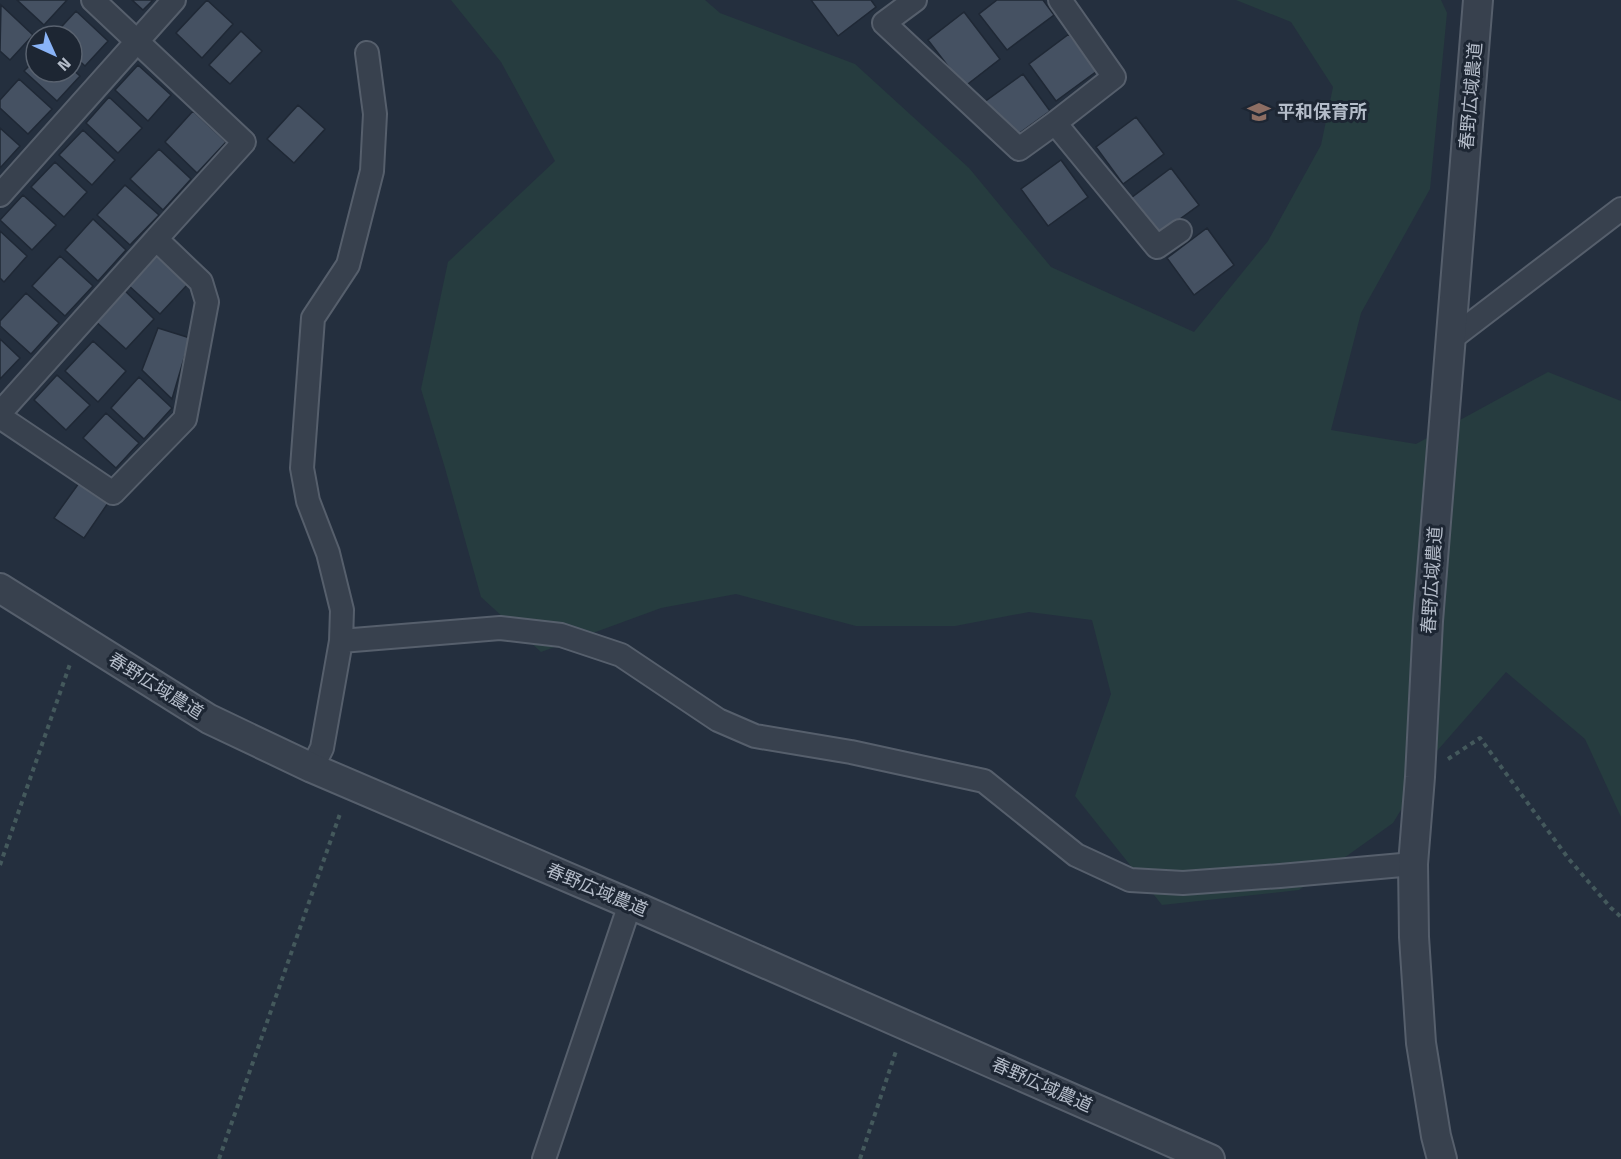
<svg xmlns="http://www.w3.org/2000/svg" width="1621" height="1159" font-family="'Titillium Web','Noto Sans JP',sans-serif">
<rect width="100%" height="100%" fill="#242f3e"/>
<path fill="#263c3f" d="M451,0H705L720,13L855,64L969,168L1051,267L1194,332L1268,241L1321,145L1333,87L1291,22L1236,0H1441L1447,13L1430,189L1361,313L1331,430L1416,444L1548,372L1621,401V817L1585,739L1506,672L1437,751L1393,823L1299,890L1162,905L1075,796L1111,694L1092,620L1029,612L955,626H856L736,594L661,608L541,652L481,597L445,468L421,389L448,262L555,161L501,62Z"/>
<path fill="#455162" stroke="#1f2835" stroke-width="1.5" d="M17,0H67L44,25Z
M132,0H153L143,10Z
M207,0L233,24L202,58L176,33Z
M811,0H871L876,7L838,36Z
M997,0H1043L1054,15L1007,50L979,14Z
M1,5L33,35L10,60L0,51Z
M76,11L108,41L85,66L72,54V36H53Z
M964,12L1000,59L964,87L928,40Z
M241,31L262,51L230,84L209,65Z
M1069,34L1097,71L1056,101L1029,64Z
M36,59V72H72V69L80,76L57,101L24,71Z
M138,65L171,95L148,121L115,90Z
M1023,74L1050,111L1010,140L983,103Z
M19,79L52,109L28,134L0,108V100Z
M109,97L142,128L118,153L86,123Z
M298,105L325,129L294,163L267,139Z
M193,111L226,142L197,173L165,142Z
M1136,117L1164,154L1123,184L1096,147Z
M0,128L20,146L0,168Z
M83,130L115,160L92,185L59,155Z
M159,149L191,179L163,210L130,179Z
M1061,160L1088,197L1048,226L1021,189Z
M55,162L87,192L64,217L31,187Z
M1171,168L1199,205L1158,235L1131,198Z
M125,185L159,215L130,245L97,215Z
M23,195L56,225L32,250L0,220Z
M93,219L126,250L98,281L65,250Z
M1207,228L1234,265L1194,295L1167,258Z
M0,231L27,256L4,282L0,278Z
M155,253L188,284L160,314L127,284Z
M60,256L93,286L65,316L32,286Z
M122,288L154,319L126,349L93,319Z
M26,293L59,323L31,354L0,326V321Z
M158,328L190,338L172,399L142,370Z
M0,339L20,358L0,379Z
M93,341L126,371L98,402L65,371Z
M57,375L90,405L66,430L34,400Z
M139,377L172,408L144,439L111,408Z
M106,413L139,443L116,468L83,438Z
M79,483L108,503L84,538L54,518Z"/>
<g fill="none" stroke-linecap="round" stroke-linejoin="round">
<g stroke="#565f6c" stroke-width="26">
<path id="minor" d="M915,0L884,23L1019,149L1055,123L1157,247L1180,231
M1055,123L1114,77L1060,0
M0,195L174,0
M1451,339L1621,209
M0,413L156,239
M0,417L113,493L185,419L207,302L201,282L156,239L244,142L93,0
M341,641L500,628L561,635L621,655L718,720L755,736L851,752L984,781L1076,855L1130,880L1183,883L1280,876L1413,864
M312,768L322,748L341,641L342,610L328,553L308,501L302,468L313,318L348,265L372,171L375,114L367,53
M544,1159L630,904"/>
</g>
<g stroke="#565f6c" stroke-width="32">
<path id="tertiary" d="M0,588L209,719L312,768L630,904L1210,1159
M1442,1159L1436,1136L1421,1043L1414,937L1413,864L1420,777L1428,621L1478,0"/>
</g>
<path stroke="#44595c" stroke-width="4" stroke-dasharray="4.5 4.5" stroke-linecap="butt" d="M1448,759L1480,738L1568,858L1611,908L1621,917
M0,865L70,664
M219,1159L341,811
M860,1159L896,1051"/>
<use href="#minor" stroke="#38414e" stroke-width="22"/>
<use href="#tertiary" stroke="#38414e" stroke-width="28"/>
</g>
<defs>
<g id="school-bare" transform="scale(1.8)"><path d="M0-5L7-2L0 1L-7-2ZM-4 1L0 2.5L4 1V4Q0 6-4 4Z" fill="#8d6e63" stroke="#1d2633" stroke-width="2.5" paint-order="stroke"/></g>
</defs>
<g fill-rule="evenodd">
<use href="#school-bare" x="1259" y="112"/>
</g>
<g text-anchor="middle" stroke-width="6" stroke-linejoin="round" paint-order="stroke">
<g font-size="18" fill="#b4bcc9" stroke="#1d2633">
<text transform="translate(1471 96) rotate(-85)" y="6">春野広域農道</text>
<text transform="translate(1432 580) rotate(-86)" y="6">春野広域農道</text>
<text transform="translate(156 686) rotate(32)" y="6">春野広域農道</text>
<text transform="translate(597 890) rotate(23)" y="6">春野広域農道</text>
<text transform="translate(1042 1085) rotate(24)" y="6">春野広域農道</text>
</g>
<g font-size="18" font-weight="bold" fill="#b4bcc9" stroke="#1d2633" text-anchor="start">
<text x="1277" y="118">平和保育所</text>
</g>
</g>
<g transform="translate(54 54) rotate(135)"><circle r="28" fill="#1d2633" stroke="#59626f" stroke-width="1.5"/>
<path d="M0-4.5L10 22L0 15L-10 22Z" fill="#8ab4f8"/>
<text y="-9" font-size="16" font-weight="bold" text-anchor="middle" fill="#b4bcc9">N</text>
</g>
</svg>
